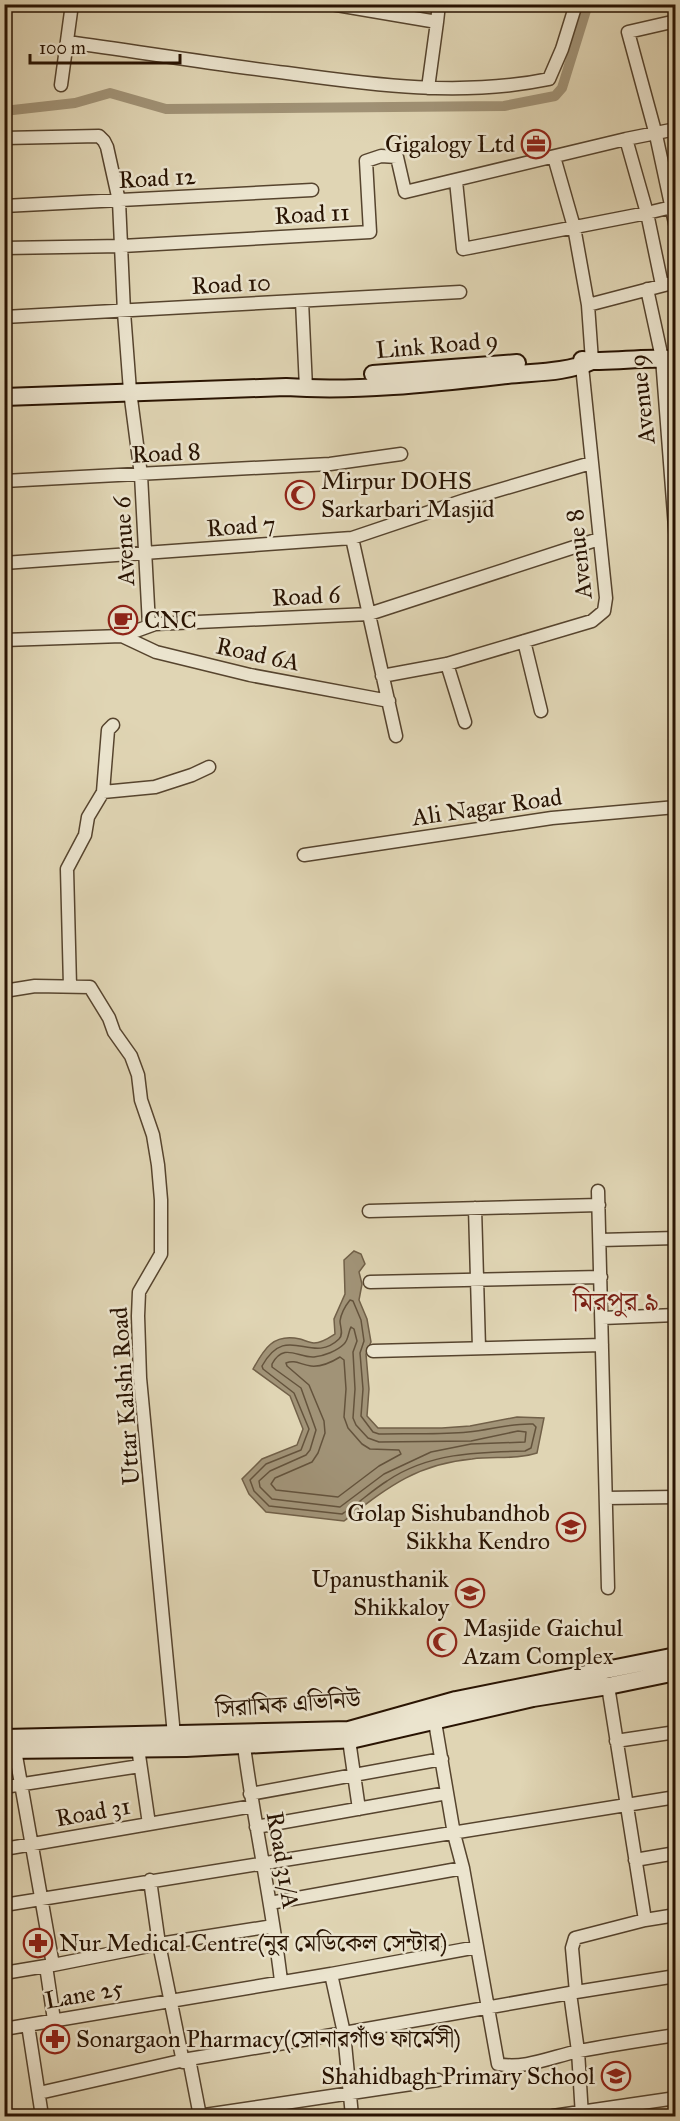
<svg xmlns="http://www.w3.org/2000/svg" width="680" height="2121" font-family="'IM FELL Great Primer','Noto Serif Bengali',serif">
<rect width="100%" height="100%" fill="#e0d5b4"/>
<filter id="stains"><feTurbulence type="fractalNoise" baseFrequency=".00333" numOctaves="4"/><feColorMatrix values="0 0 0 0 .2 0 0 0 0 .09 0 0 0 0 .02 0 0 0 .5 -.17"/></filter>
<radialGradient id="worn" r=".72"><stop offset=".6" stop-color="#630" stop-opacity="0"/><stop offset="1" stop-color="#630" stop-opacity=".3"/></radialGradient>
<path fill="#a19377" stroke="#716048" stroke-width="1.5" d="M354,1251L361,1254L365,1264L359,1272L362,1284L359,1300L367,1319L371,1342L366,1354L369,1389L367,1416L378,1428H442L470,1426L517,1417L544,1418L537,1453C516,1460 494,1456 472,1459C416,1464 387,1488 344,1521L266,1512L249,1494L242,1479L262,1459L297,1445L303,1429L290,1396L253,1369C264,1349 273,1333 300,1339C304,1340 309,1343 314,1343C322,1343 329,1338 335,1334L334,1319L345,1294L344,1260Z"/>
<g fill="none" stroke-linecap="round" stroke-linejoin="round">
<path stroke="#64533c" stroke-width="1.5" d="M350,1300L353,1301L361,1320L364,1341L360,1353L363,1389L361,1416L373,1432L379,1434C409,1433 438,1435 468,1432C490,1430 510,1423 533,1424L536,1427L531,1448L525,1451C477,1452 428,1453 387,1481C371,1491 358,1504 342,1514L269,1506L254,1491L250,1480L266,1464L301,1450L309,1429L294,1393L263,1369L262,1366C287,1321 311,1366 339,1339C344,1334 340,1327 340,1321C341,1314 346,1305 350,1300Z
M351,1327L354,1329L357,1341L353,1352L355,1389L353,1418L356,1425L368,1438L379,1442L471,1441L518,1431L526,1432L525,1442L471,1444L431,1452L384,1474L340,1507L272,1499L260,1487L259,1481L270,1471L306,1455L310,1450L316,1430L301,1388L272,1367V1364C284,1342 298,1358 314,1357C324,1356 337,1351 344,1344C349,1339 348,1332 351,1327Z
M340,1357L344,1360L346,1389L344,1417L348,1428L362,1444L370,1449L399,1450L401,1454L379,1466L338,1497L276,1490L271,1484L275,1478L312,1462L318,1453L325,1433L324,1421L309,1385L287,1366L286,1363C295,1359 301,1365 311,1366C321,1367 332,1362 340,1357Z"/>
<path stroke="#a19377" stroke-width="10" d="M4,111L75,103L110,93L166,109L504,106L555,96L562,88L588,4"/>
<g stroke="#56442e" stroke-width="15">
<path id="minor" d="M331,4L437,22L439,4
M676,21L628,32L656,135L676,228
M67,42C140,52 213,64 287,73C373,85 463,97 549,79L562,49L576,4
M61,85L72,4
M428,88L437,22
M4,138L99,136L104,141L107,147L119,201L124,312L130,391L141,475L149,625
M626,139L647,213L662,285
M554,157L574,227L588,305
M456,181L463,249L647,213L676,206
M4,206L312,190
M4,248L122,246L370,232L366,161L381,156L397,157L405,192L626,139L676,129
M647,289L662,358L676,541
M302,301L306,388
M4,317L460,292
M592,361L588,305L676,282
M4,481L330,464L401,454
M352,538L396,736
M4,563L352,538L465,500L591,463
M122,636L156,652L250,675L389,701
M4,640L122,636L155,624L369,614L599,539
M524,641L541,711
M447,664L465,722
M382,676L447,664L592,621L604,611L606,598L582,366
M103,792L108,730L113,725
M304,855L552,818L676,807
M70,986L67,869L85,835L88,817L103,792L155,787L192,775L209,767
M4,991L35,986L90,987L109,1018L114,1032L131,1056L138,1075L141,1100L153,1135L158,1165L161,1200V1254L139,1292L138,1316L140,1378L174,1735
M598,1191L608,1588
M475,1208L479,1348
M369,1211L599,1205
M600,1240L676,1238
M370,1282L601,1277
M602,1318L676,1315
M373,1351L602,1345
M606,1498L676,1497
M608,1686L645,1920
M349,1740L359,1809
M616,1741L676,1732
M244,1746C254,1824 272,1902 281,1981
M15,1750L53,1965L46,1966L54,2020
M4,1787L140,1766
M250,1794L442,1759
M149,1824L253,1806
M256,1827L447,1793
M4,1849L149,1824L138,1748
M635,1860L676,1853
M463,1868L498,2064C524,2070 554,2056 579,2051C611,2045 643,2040 676,2035
M150,1880L159,1944L183,2062
M270,1903L463,1868L454,1834L435,1722
M4,1905L676,1797
M53,1965L159,1944L273,1926
M4,1973L46,1966
M331,1974L477,1947
M576,1992L676,1976
M28,2025L42,2116
M4,2029L331,1974L344,2033L570,1993
M189,2059L200,2116
M39,2093L189,2059L344,2033L352,2116
M198,2116L438,2080
M553,2116L676,2098
M582,2116L578,2051L570,1993L576,1992L572,1948L575,1938L645,1920L676,1915"/>
</g>
<g stroke="#281302" stroke-width="20">
<path id="secondary" d="M582,360C613,364 644,355 676,360
M373,374L517,363
M4,397L286,387C358,392 435,383 507,375C535,372 566,373 592,361
M4,1738L349,1730L456,1700L676,1656
M4,1750L186,1748L355,1739L533,1698L608,1686L676,1672"/>
</g>
<use href="#minor" stroke="#ebe4ce" stroke-width="12"/>
<use href="#secondary" stroke="#ebe4ce" stroke-width="16"/>
</g>
<defs>
<g id="office-ring" transform="scale(1.5)"><circle r="9.5" fill="#ebe4ce" stroke="#8f2418" stroke-width="1.5"/><path d="M-6-3h4V-5.5h4V-3h4V5H-6ZM-1-4.5V-3h2v-1.5ZM-6 0V1H6V0Z" fill="#8f2418"/></g>
<g id="mosque-ring" transform="scale(1.5)"><circle r="9.5" fill="#ebe4ce" stroke="#8f2418" stroke-width="1.5"/><path d="M3.5-4.9A6 6 0 1 0 3.5 4.9A5 5 0 1 1 3.5-4.9Z" fill="#8f2418"/></g>
<g id="cafe-ring" transform="scale(1.5)"><circle r="9.5" fill="#ebe4ce" stroke="#8f2418" stroke-width="1.5"/><path d="M-5.5-4.5H6V0H3Q3 3.5 0 3.5H-2.5Q-5.5 3.5-5.5 0ZM3-3.2v2h1.7v-2ZM-6 4.5H4V6H-6Z" fill="#8f2418"/></g>
<g id="school-ring" transform="scale(1.5)"><circle r="9.5" fill="#ebe4ce" stroke="#8f2418" stroke-width="1.5"/><path d="M0-5L7-2L0 1L-7-2ZM-4 1L0 2.5L4 1V4Q0 6-4 4Z" fill="#8f2418"/></g>
<g id="pharmacy-ring" transform="scale(1.5)"><circle r="9.5" fill="#ebe4ce" stroke="#8f2418" stroke-width="1.5"/><path d="M-2-6h4v4h4v4h-4v4h-4v-4h-4v-4h4Z" fill="#8f2418"/></g>
</defs>
<g fill-rule="evenodd">
<use href="#office-ring" x="536" y="144"/>
<use href="#mosque-ring" x="300" y="495"/>
<use href="#cafe-ring" x="123" y="620"/>
<use href="#school-ring" x="571" y="1527"/>
<use href="#school-ring" x="470" y="1593"/>
<use href="#mosque-ring" x="442" y="1642"/>
<use href="#pharmacy-ring" x="38" y="1943"/>
<use href="#pharmacy-ring" x="55" y="2039"/>
<use href="#school-ring" x="616" y="2076"/>
</g>
<g text-anchor="middle" stroke-width="5" stroke-linejoin="round" paint-order="stroke">
<g font-size="24" fill="#281302" stroke="#ebe4ce" text-anchor="start">
<text x="515" y="152" text-anchor="end">Gigalogy Ltd</text>
<text x="321" y="489">Mirpur DOHS<tspan x="321" dy="28">Sarkarbari Masjid</tspan></text>
<text x="144" y="628">CNC</text>
<text x="550" y="1521" text-anchor="end">Golap Sishubandhob<tspan x="550" dy="28">Sikkha Kendro</tspan></text>
<text x="449" y="1587" text-anchor="end">Upanusthanik<tspan x="449" dy="28">Shikkaloy</tspan></text>
<text x="463" y="1636">Masjide Gaichul<tspan x="463" dy="28">Azam Complex</tspan></text>
<text x="59" y="1951">Nur Medical Centre(নুর মেডিকেল সেন্টার)</text>
<text x="76" y="2047">Sonargaon Pharmacy(সোনারগাঁও ফার্মেসী)</text>
<text x="595" y="2084" text-anchor="end">Shahidbagh Primary School</text>
</g>
<g font-size="24" fill="#281302" stroke="#ebe4ce">
<text transform="translate(157 178) rotate(-3)" y="8">Road 12</text>
<text transform="translate(312 214) rotate(-3)" y="8">Road 11</text>
<text transform="translate(231 284) rotate(-3)" y="8">Road 10</text>
<text transform="translate(437 345) rotate(-5)" y="8">Link Road 9</text>
<text transform="translate(642 399) rotate(-96)" y="8">Avenue 9</text>
<text transform="translate(166 453) rotate(-3)" y="8">Road 8</text>
<text transform="translate(241 526) rotate(-4)" y="8">Road 7</text>
<text transform="translate(124 541) rotate(-93)" y="8">Avenue 6</text>
<text transform="translate(579 554) rotate(-96)" y="8">Avenue 8</text>
<text transform="translate(306 596) rotate(-3)" y="8">Road 6</text>
<text transform="translate(258 654) rotate(12)" y="8">Road 6A</text>
<text transform="translate(487 807) rotate(-8)" y="8">Ali Nagar Road</text>
<text transform="translate(125 1396) rotate(-94)" y="8">Uttar Kalshi Road</text>
<text transform="translate(288 1704) rotate(-4)" y="8">সিরামিক এভিনিউ</text>
<text transform="translate(93 1812) rotate(-10)" y="8">Road 31</text>
<text transform="translate(283 1860) rotate(80)" y="8">Road 31/A</text>
<text transform="translate(84 1994) rotate(-10)" y="8">Lane 25</text>
</g>
<g font-size="27" fill="#7a1f14" stroke="#ebe4ce">
<text x="616" y="1311">মিরপুর ৯</text>
</g>
</g>
<rect width="680" height="2121" fill="none" stroke="#e0d5b4" stroke-width="24"/>
<rect x="6" y="6" width="668" height="2109" fill="none" stroke="#281302" stroke-width="3"/>
<rect x="12" y="12" width="656" height="2097" fill="none" stroke="#281302" stroke-width="1.5"/>
<path d="M30 54v9h150v-9" fill="none" stroke="#281302" stroke-width="3"/>
<text x="39" y="54" font-size="18" fill="#281302" stroke="#ebe4ce" stroke-width="4.5" paint-order="stroke">100 m</text>
<rect width="100%" height="100%" filter="url(#stains)"/>
<rect width="100%" height="100%" fill="url(#worn)"/>
</svg>
